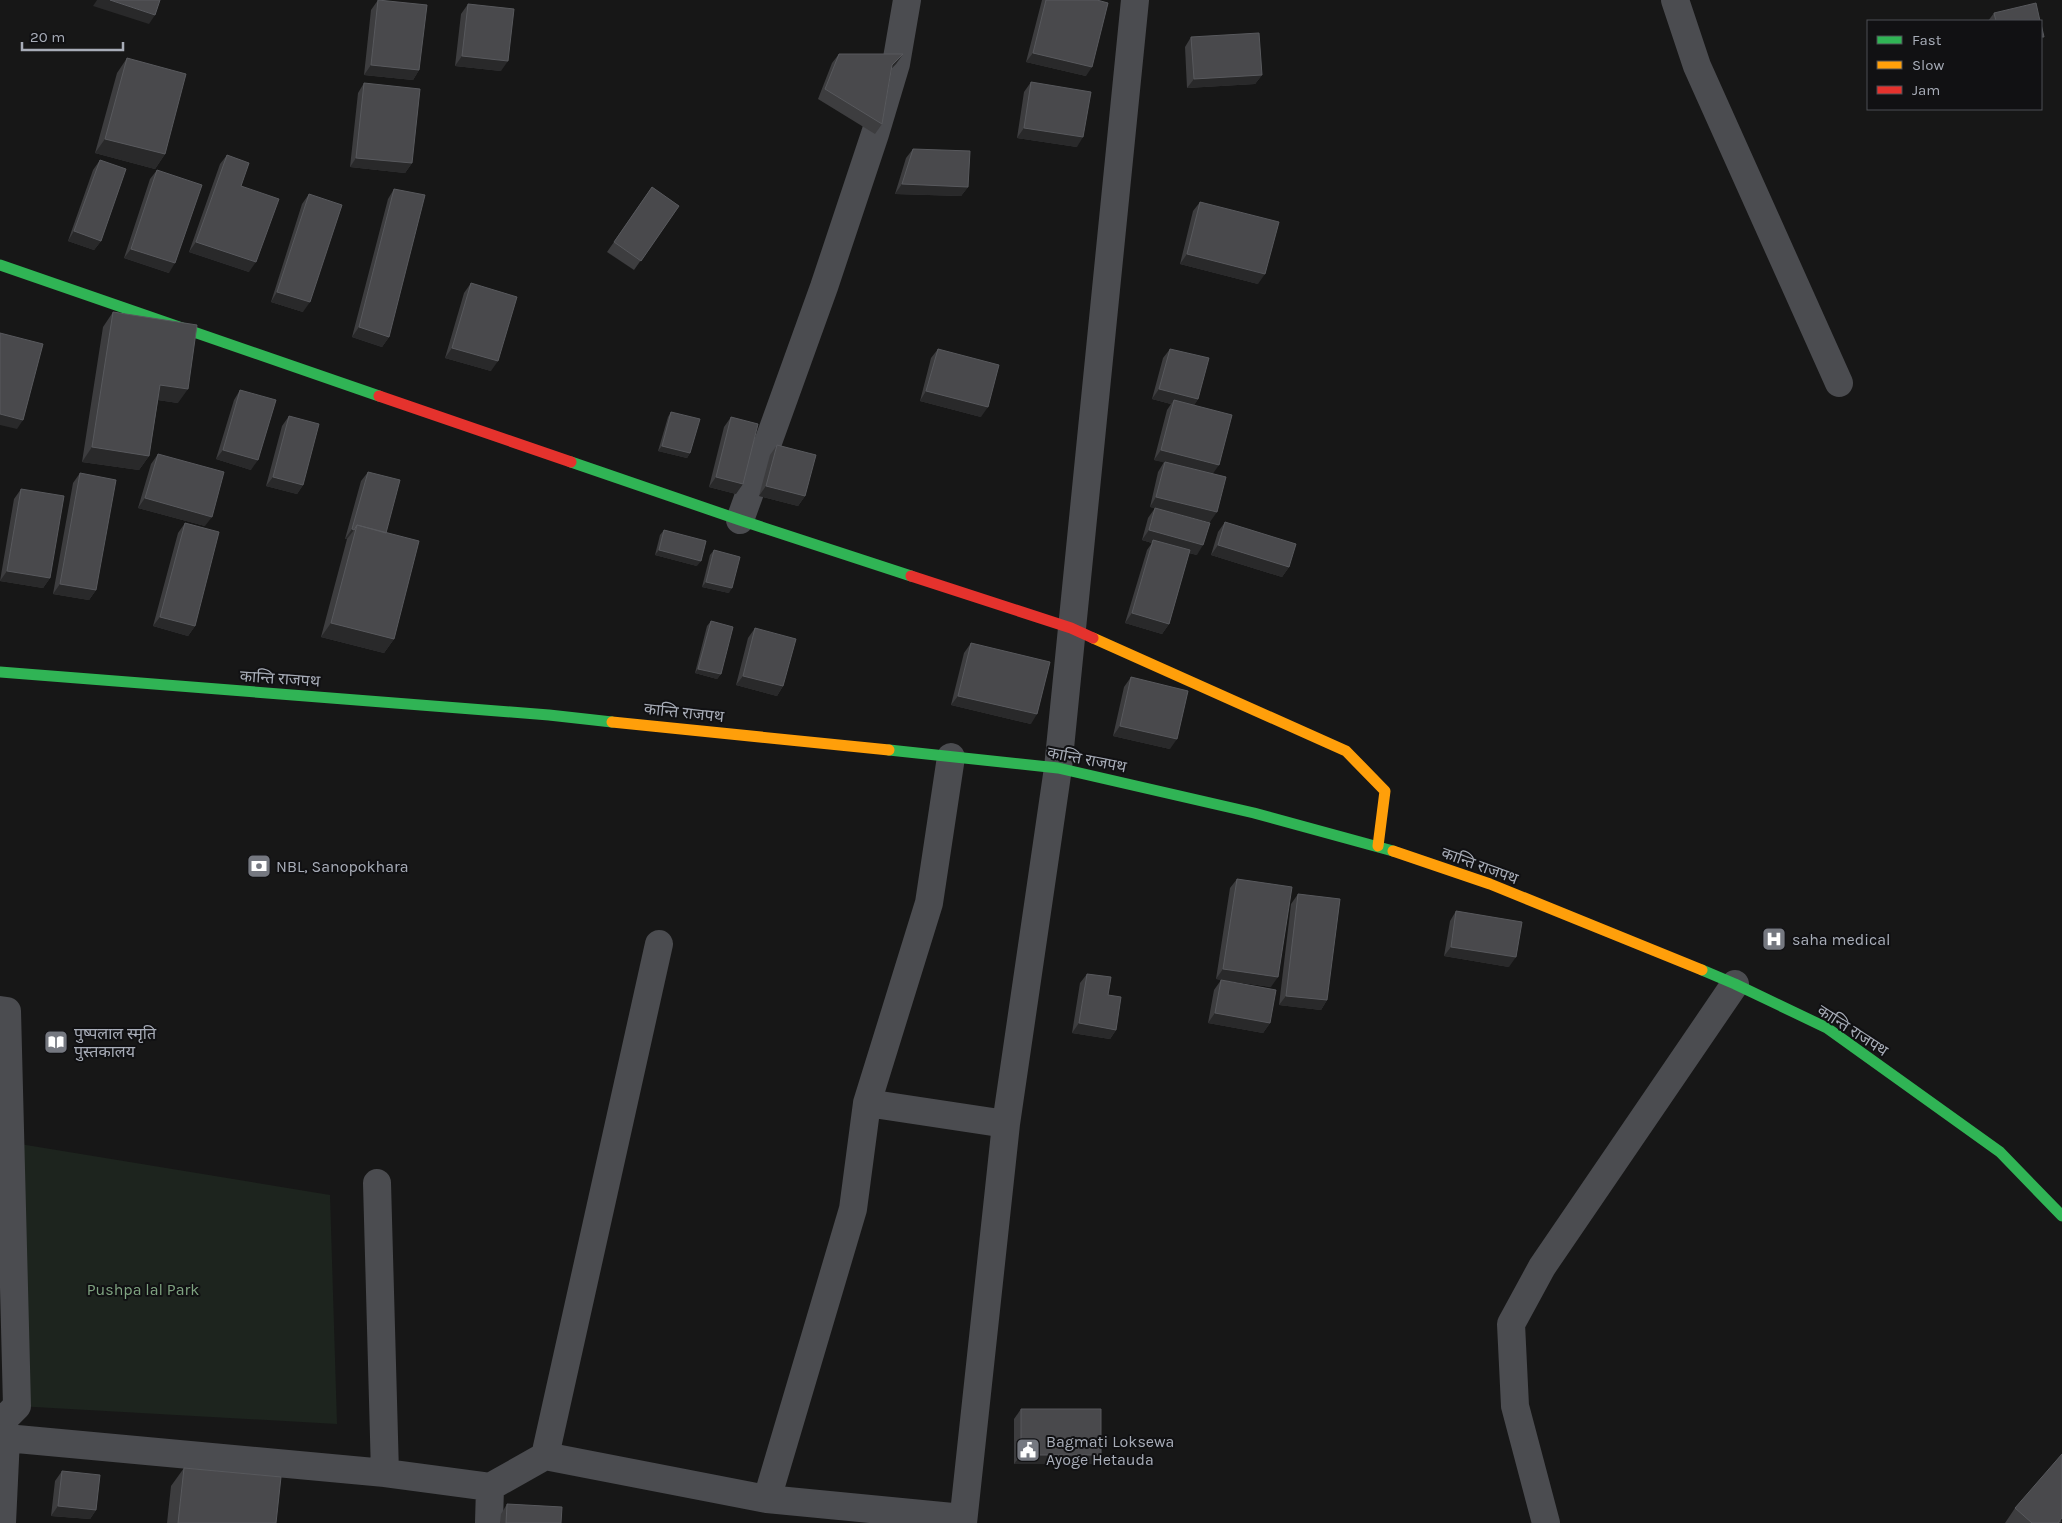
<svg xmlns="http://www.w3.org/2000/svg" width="2062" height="1523" font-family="Karla,'Noto Sans Devanagari',sans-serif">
<rect width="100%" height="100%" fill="#171717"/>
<path fill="#1d241e" d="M20,1144L330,1195L337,1424L17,1406Z"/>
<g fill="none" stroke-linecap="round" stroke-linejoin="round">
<path stroke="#4b4c50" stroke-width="28" d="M1675,0L1697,66L1839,383
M740,520L824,287L875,134L896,64L907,0
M0,1010L7,1011L17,1406L0,1423
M867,1103L1006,1124
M377,1183L385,1473
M0,1434L6,1438L385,1473L490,1487L545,1456L767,1499L963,1518
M545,1456L659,944
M767,1499L853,1209L867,1103L929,903L951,757
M2,1523L6,1438
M489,1523L490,1487
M963,1523L1006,1124L1058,768L1135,0
M1546,1523L1515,1406L1511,1324L1542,1267L1735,984"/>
<path stroke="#30b455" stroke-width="11" d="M0,265L379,396
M571,462L740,520L911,576
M0,672L549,715L612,722
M889,750L1058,768L1254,813L1393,851
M1702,970L1735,984L1827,1028L2000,1152L2062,1216"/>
<path stroke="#ff9f0a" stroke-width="11" d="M1093,638L1346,751L1385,791L1378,846
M612,722L889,750
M1393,851L1490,884L1702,970"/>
<path stroke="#e5322d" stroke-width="11" d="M379,396L571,462
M911,576L1071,628L1093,638"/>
</g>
<path fill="#3d3d3f" d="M378,0L419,70L413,80L364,75L371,10Z
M1042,0H1097L1086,76L1026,62Z
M468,4L501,71L455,66L461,14Z
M1994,13L2040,21H1988Z
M1191,37L1262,75L1255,84L1187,88L1185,47Z
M839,54H903L896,64L892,68L882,124L875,134L818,99L832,63Z
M127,58L165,154L155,169L95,153L117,73Z
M1031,82L1077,147L1017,138L1024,92Z
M364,83L412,163L405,173L350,167L358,93Z
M913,149L968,187L961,196L895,194L906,158Z
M227,155L241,186L249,272L189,252L220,164Z
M100,160L101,241L94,250L68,241L93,170Z
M157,170L169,273L124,258L150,179Z
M652,187L679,206L634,270L607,252Z
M394,189L389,337L382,347L352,337L388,199Z
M309,194L303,312L271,302L302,204Z
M1200,202L1258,284L1180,264L1193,211Z
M471,283L491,371L445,358L464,293Z
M113,312L178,403L158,400L149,456L139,470L82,462L103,327Z
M938,349L981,417L920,401L931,358Z
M1170,349L1198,399L1194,405L1213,474L1210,522L1164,510L1197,555L1189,553L1169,624L1162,634L1125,623L1147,550L1152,543L1142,540L1148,518L1155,508L1150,507L1158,472L1164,462L1154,460L1167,410L1171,404L1152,399L1163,358Z
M240,390L251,470L216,459L234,400Z
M671,412L690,453L687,458L658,451L668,417Z
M289,416L303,485L297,494L266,486L282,426Z
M731,417L736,494L709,487L724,427Z
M777,445L805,496L798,506L759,496L770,455Z
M158,454L205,526L138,508L151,464Z
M368,472L386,533L394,639L384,653L321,637L347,539H345L361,481Z
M80,473L96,590L89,600L53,594L73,483Z
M21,489L50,578L43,588L0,581L14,499Z
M1225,522L1289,567L1282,577L1211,555L1218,532Z
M185,523L195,626L188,636L153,626L178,533Z
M664,530L697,566L655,555L660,535Z
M714,550L729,593L702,587L710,555Z
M711,621L721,674L717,679L695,673L707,626Z
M755,628L783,686L777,696L736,685L748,638Z
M971,643L1031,724L951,705L964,653Z
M1131,677L1170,749L1113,736L1124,687Z
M1237,879L1271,987L1216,979L1230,888Z
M1298,894L1327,1000L1321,1010L1279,1005L1291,904Z
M1456,911L1509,967L1444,956L1450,921Z
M1087,974L1116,1030L1110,1039L1072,1033L1080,983Z
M1221,980L1270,1023L1263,1033L1208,1023L1214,990Z
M1021,1409L1094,1464H1014V1419Z
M184,1468L276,1523H167L171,1486Z
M62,1471L96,1510L90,1519L51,1516L55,1481Z
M507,1504L561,1523H500L501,1514Z
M2015,1508L2062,1521L2060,1523H2005Z"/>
<path fill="#29292a" d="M97,0H110L155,15L149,24L93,6Z
M1033,53L1092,67L1086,76L1026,62Z
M903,54L896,64L885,75L892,65Z
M462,56L508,61L501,71L455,66Z
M371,65L419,70L413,80L364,75Z
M1262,75L1255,84L1187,88L1194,79Z
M1024,128L1083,137L1077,147L1017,138Z
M105,139L165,154L155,169L95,153Z
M356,158L412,163L405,173L350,167Z
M902,184L968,187L961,196L895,194Z
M74,231L101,241L94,250L68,241Z
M196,242L256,262L249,272L189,252Z
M131,249L175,263L169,273L124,258Z
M1187,254L1265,274L1258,284L1180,264Z
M277,292L310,302L303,312L271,302Z
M359,327L389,337L382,347L352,337Z
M452,348L498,361L491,371L445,358Z
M160,385L188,389L178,403L150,399Z
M1159,389L1198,399L1192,409L1174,400L1171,404L1152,399Z
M926,391L988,407L981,417L920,401Z
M0,414L23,420L17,429L0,425Z
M662,446L690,453L687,458L658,451Z
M92,447L149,456L139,470L82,462Z
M223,450L258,460L251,470L216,459Z
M1161,450L1219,465L1212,475L1154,460Z
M273,477L303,485L297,494L266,486Z
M716,477L743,484L736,494L709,487Z
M766,486L805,496L798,506L759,496Z
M1156,497L1217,512L1210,522L1150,507Z
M145,498L212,517L205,526L138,508Z
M352,529L354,530L347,539H345Z
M1149,530L1203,545L1197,555L1152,543L1153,540L1152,543L1142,540Z
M1218,545L1289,567L1282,577L1211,555Z
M659,550L701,561L697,566L655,555Z
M7,571L50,578L43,588L0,581Z
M706,582L732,588L729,593L702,587Z
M60,584L96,590L89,600L53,594Z
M1132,613L1169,624L1162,634L1125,623Z
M160,617L195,626L188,636L153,626Z
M331,623L394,639L384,653L321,637Z
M698,669L721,674L717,679L695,673Z
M743,676L783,686L777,696L736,685Z
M958,696L1037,714L1031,724L951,705Z
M1120,726L1177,739L1170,749L1113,736Z
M1451,947L1516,957L1509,967L1444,956Z
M1223,969L1278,977L1271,987L1216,979Z
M1286,996L1327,1000L1321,1010L1279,1005Z
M1215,1013L1270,1023L1263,1033L1208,1023Z
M1079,1023L1116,1030L1110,1039L1072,1033Z
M1021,1455H1101L1094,1464H1014Z
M58,1506L96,1510L90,1519L51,1516Z"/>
<path fill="#49494c" stroke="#58595d" d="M110,0H160L155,15Z
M378,0L427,5L419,70L371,65Z
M1046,0H1097L1108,3L1092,67L1033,53Z
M2036,3L2040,21H1996L1994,13Z
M468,4L514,9L508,61L462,56Z
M2041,24L2044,37H2041Z
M1259,33L1262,75L1194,79L1191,37Z
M839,54H903L892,65L882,124L825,89Z
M127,58L186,74L165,154L105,139Z
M1031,82L1091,92L1083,137L1024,128Z
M364,83L420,89L412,163L356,158Z
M913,149L970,151L968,187L902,184Z
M227,155L249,163L241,186L279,199L256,262L196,242Z
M100,160L126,169L101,241L74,231Z
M157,170L202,185L175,263L131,249Z
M652,187L679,206L641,261L614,242Z
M394,189L425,195L389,337L359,327Z
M309,194L342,205L310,302L277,292Z
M1200,202L1279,222L1265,274L1187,254Z
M471,283L517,297L498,361L452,348Z
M113,312L197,325L188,389L160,385L149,456L92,447Z
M0,333L43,344L23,420L0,414Z
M938,349L999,365L988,407L926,391Z
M1170,349L1209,358L1198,399L1159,389Z
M240,390L276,400L258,460L223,450Z
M1174,400L1232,415L1219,465L1161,450Z
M671,412L700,419L690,453L662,446Z
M289,416L319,424L303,485L273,477Z
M731,417L758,424L743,484L716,477Z
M777,445L816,455L805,496L766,486Z
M158,454L224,472L212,517L145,498Z
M1165,462L1226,477L1217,512L1156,497Z
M368,472L400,480L386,533L357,525L354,530L352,529Z
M80,473L116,480L96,590L60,584Z
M21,489L64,496L50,578L7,571Z
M1155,508L1210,523L1203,545L1149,530Z
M1225,522L1296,544L1289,567L1218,545Z
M185,523L219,532L195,626L160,617Z
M357,525L419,541L394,639L331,623Z
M664,530L706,541L701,561L659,550Z
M1153,540L1190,550L1169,624L1132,613Z
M714,550L740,557L732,588L706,582Z
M711,621L733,627L721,674L698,669Z
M755,628L796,639L783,686L743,676Z
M971,643L1050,662L1037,714L958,696Z
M1131,677L1188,691L1177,739L1120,726Z
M1237,879L1292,887L1278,977L1223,969Z
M1298,894L1340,899L1327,1000L1286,996Z
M1456,911L1522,922L1516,957L1451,947Z
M1087,974L1111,977L1108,995L1121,997L1116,1030L1079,1023Z
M1221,980L1276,990L1270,1023L1215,1013Z
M1021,1409H1101V1455H1021Z
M2062,1454V1518L2058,1523H2032L2015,1508Z
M184,1468L281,1477L276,1523H178Z
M62,1471L100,1475L96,1510L58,1506Z
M507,1504L562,1507L561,1523H506Z"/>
<defs>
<g id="bank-square" transform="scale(1.25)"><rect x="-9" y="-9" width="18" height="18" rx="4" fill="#757880" stroke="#111113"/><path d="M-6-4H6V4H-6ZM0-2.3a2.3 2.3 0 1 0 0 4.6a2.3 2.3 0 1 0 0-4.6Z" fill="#fff"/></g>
<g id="hospital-square" transform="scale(1.25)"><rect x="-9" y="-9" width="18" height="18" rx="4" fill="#757880" stroke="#111113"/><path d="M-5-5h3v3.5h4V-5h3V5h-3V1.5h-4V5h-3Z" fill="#fff"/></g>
<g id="library-square" transform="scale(1.25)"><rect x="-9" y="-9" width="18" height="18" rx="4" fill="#757880" stroke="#111113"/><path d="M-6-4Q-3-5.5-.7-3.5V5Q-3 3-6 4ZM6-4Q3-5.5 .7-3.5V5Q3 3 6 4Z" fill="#fff"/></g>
<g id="civic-square" transform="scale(1.25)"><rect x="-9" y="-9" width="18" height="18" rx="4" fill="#757880" stroke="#111113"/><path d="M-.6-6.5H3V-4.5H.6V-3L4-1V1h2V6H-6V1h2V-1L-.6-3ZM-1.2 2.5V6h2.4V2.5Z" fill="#fff"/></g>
</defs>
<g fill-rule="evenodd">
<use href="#bank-square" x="259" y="866"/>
<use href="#hospital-square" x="1774" y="939"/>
<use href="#library-square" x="56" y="1042"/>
<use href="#civic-square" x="1028" y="1450"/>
</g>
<g text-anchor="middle" stroke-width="4" stroke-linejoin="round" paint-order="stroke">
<g font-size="16" fill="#a8adb8" stroke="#111113">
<text transform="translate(280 678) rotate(4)" y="6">कान्ति राजपथ</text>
<text transform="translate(684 712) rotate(6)" y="6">कान्ति राजपथ</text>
<text transform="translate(1087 759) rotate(11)" y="6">कान्ति राजपथ</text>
<text transform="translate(1480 865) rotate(20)" y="6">कान्ति राजपथ</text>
<text transform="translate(1853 1030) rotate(33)" y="6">कान्ति राजपथ</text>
</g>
<g font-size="16" fill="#a8adb8" stroke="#111113" text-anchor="start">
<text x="276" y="872">NBL, Sanopokhara</text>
<text x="1792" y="945">saha medical</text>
<text x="74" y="1039">पुष्पलाल स्मृति<tspan x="74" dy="18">पुस्तकालय</tspan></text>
<text x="1046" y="1447">Bagmati Loksewa<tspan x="1046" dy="18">Ayoge Hetauda</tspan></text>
</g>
<g font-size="16" fill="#7fa381" stroke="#111113">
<text x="143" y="1295">Pushpa lal Park</text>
</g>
</g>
<rect x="1867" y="20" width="175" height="90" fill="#111113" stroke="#4d4f55"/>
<rect x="1877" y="36" width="25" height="8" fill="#30b455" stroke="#4d4f55"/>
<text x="1912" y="45" font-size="15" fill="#a8adb8">Fast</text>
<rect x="1877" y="61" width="25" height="8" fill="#ff9f0a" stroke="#4d4f55"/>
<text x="1912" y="70" font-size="15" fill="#a8adb8">Slow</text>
<rect x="1877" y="86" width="25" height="8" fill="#e5322d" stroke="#4d4f55"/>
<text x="1912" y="95" font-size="15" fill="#a8adb8">Jam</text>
<path d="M22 42v8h101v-8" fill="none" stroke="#a8adb8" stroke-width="2.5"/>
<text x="30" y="42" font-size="15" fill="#a8adb8" stroke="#111113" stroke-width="4" paint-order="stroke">20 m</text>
</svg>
